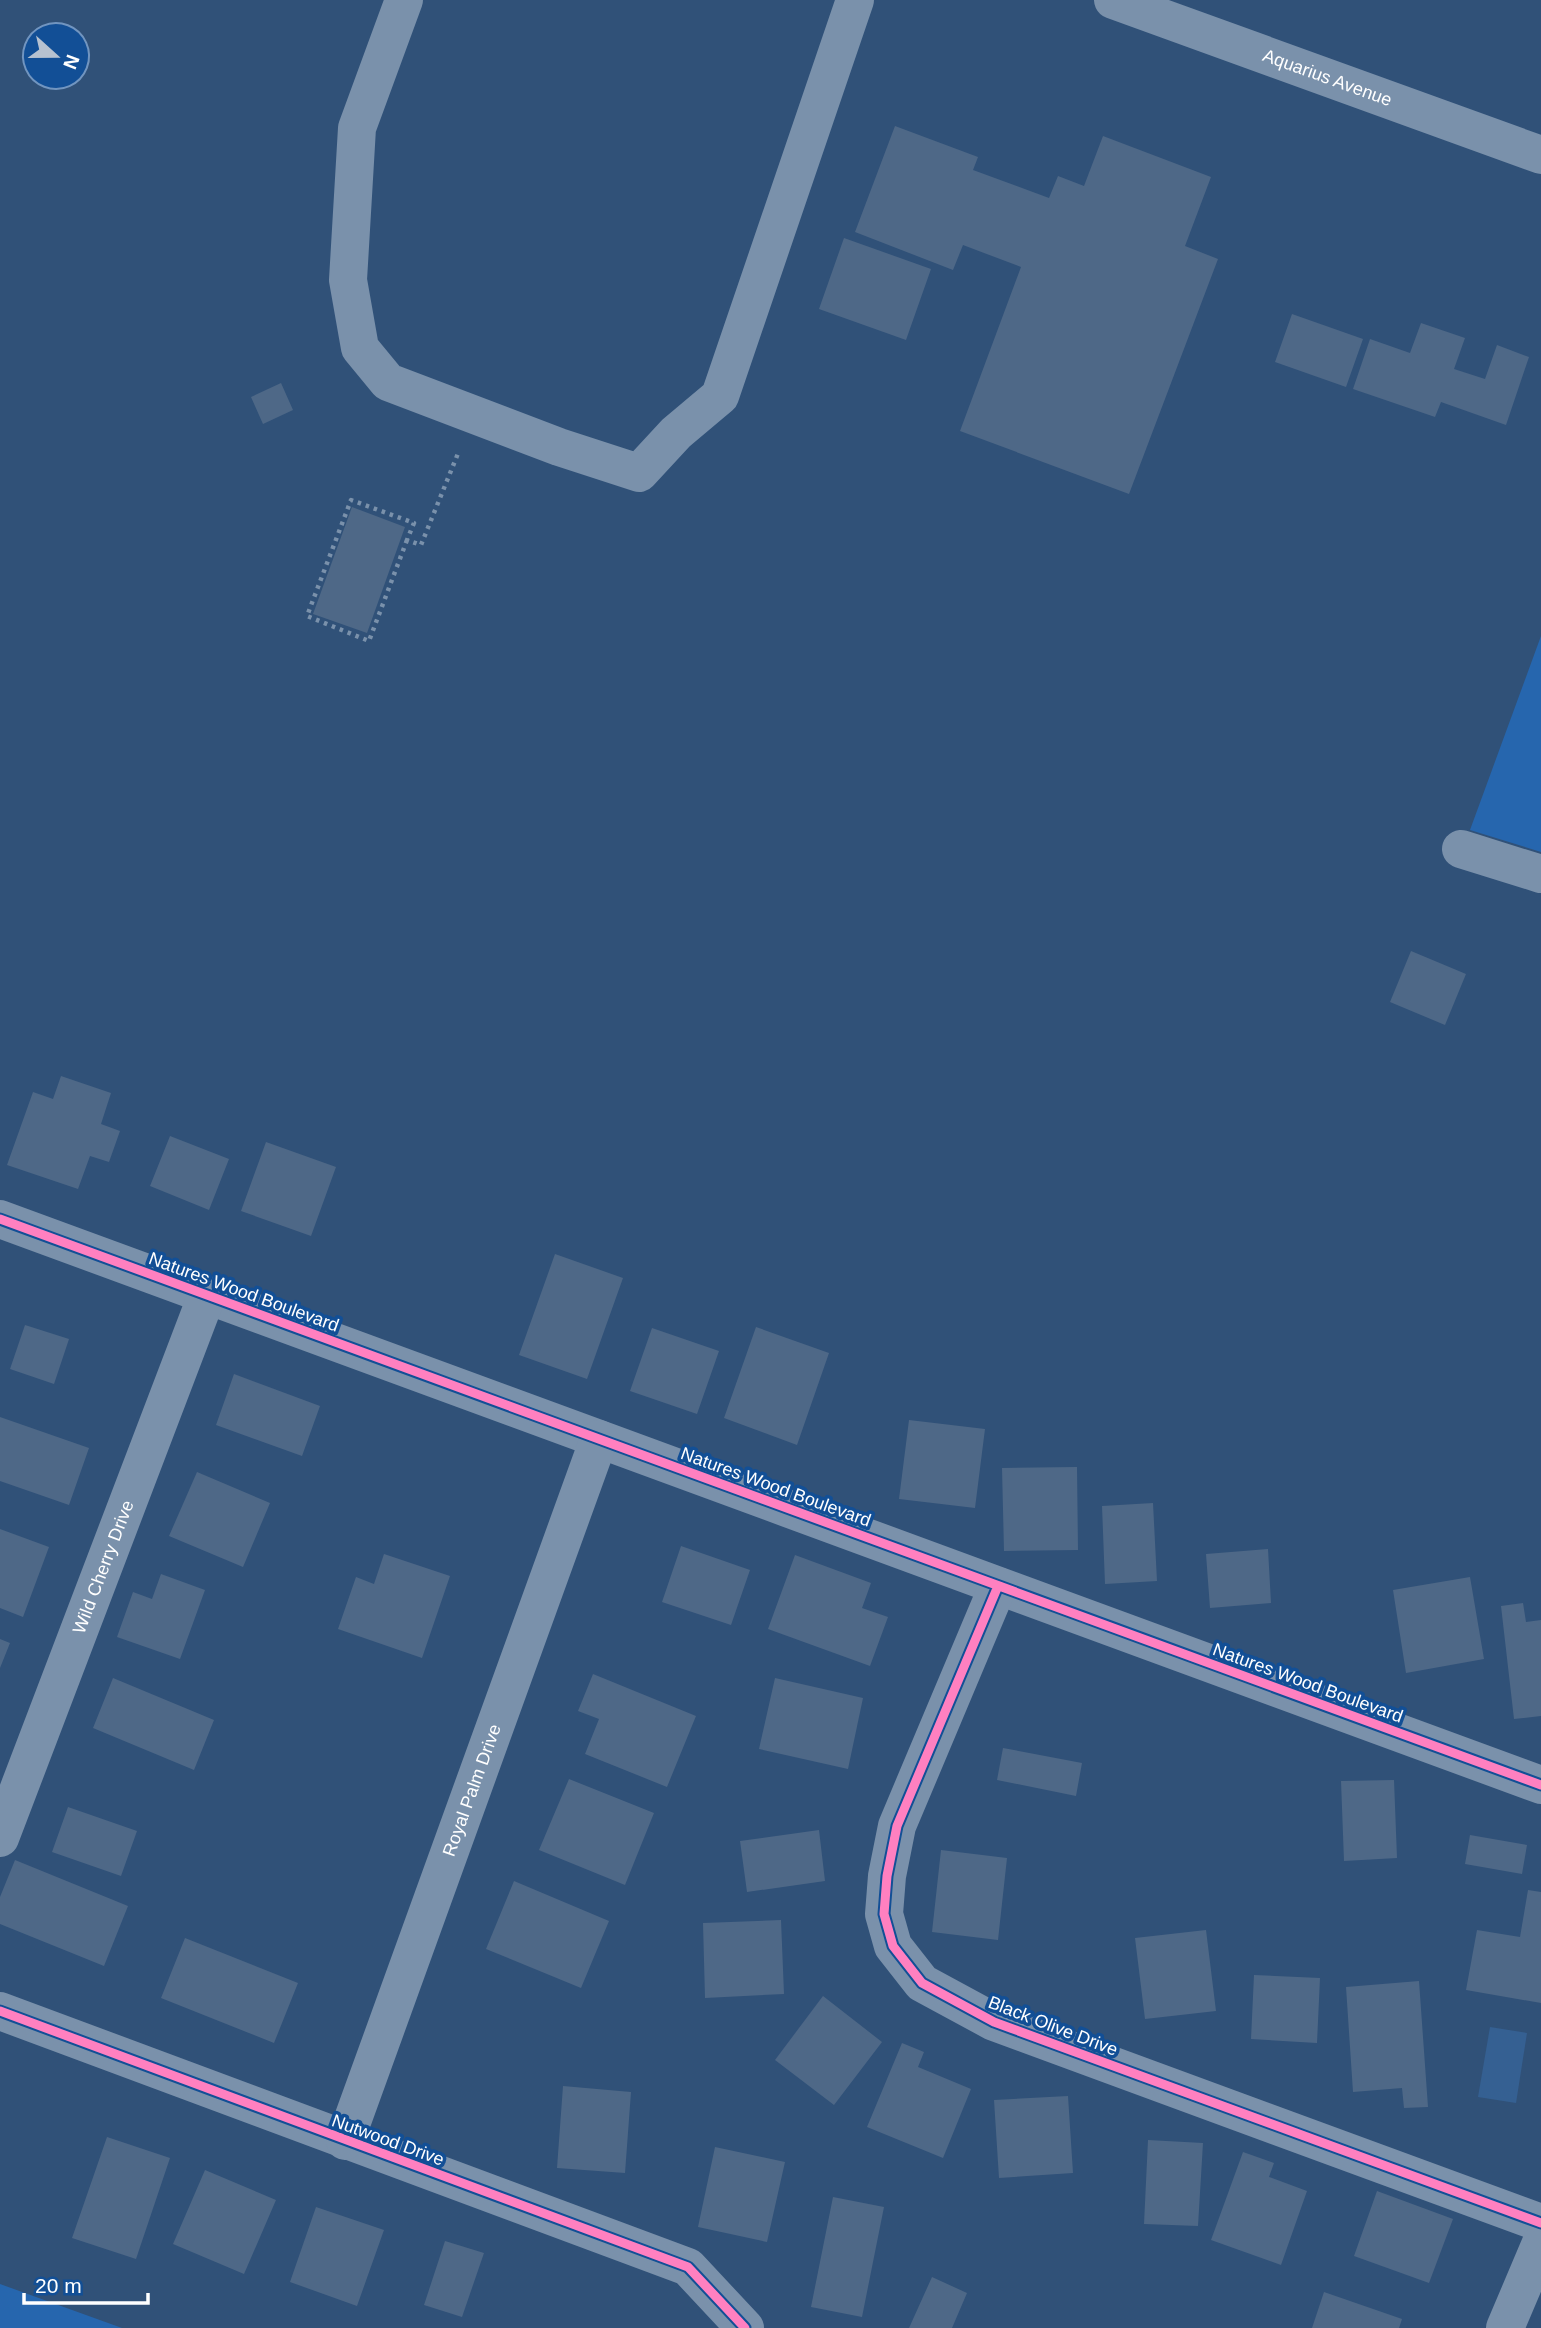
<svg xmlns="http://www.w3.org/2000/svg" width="1541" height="2328" font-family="Helvetica,sans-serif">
<rect width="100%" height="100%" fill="#305178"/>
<path fill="#2666ae" d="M1541,636V852L1470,830Z
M0,2284L122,2328H0Z"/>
<path fill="#356092" d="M1490,2027L1527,2033L1516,2103L1478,2097Z"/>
<path fill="#4e6887" d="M895,126L978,157L973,170L1049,198L1058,176L1084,186L1103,136L1211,177L1185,246L1218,259L1129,494L960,431L1021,267L963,245L953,270L855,232Z
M844,238L931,269L906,340L819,309Z
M1292,314L1363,339L1346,387L1275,362Z
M1421,323L1465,338L1454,369L1485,379L1497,345L1529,357L1506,425L1441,402L1435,417L1353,389L1370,339L1410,353Z
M281,383L293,410L263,424L251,397Z
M352,507L405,527L367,633L313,614Z
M1411,951L1466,974L1445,1025L1390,1002Z
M61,1076L111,1093L101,1124L120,1131L109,1162L90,1156L78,1189L7,1165L33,1092L53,1099Z
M170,1136L229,1159L209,1210L150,1186Z
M266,1142L336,1167L311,1236L241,1211Z
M555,1254L623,1278L587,1379L519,1355Z
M25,1325L69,1339L54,1384L10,1369Z
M756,1327L829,1353L797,1445L724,1418Z
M652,1328L719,1351L697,1414L630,1391Z
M234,1374L320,1406L302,1456L216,1425Z
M0,1417L89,1448L69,1505L0,1481Z
M909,1420L985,1429L975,1508L899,1499Z
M1077,1467L1078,1550L1004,1551L1002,1468Z
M197,1472L270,1503L243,1567L169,1536Z
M1153,1503L1157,1581L1105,1584L1102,1506Z
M0,1529L49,1547L23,1617L0,1608Z
M681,1546L750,1570L731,1625L662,1602Z
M1268,1549L1271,1603L1210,1608L1206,1554Z
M384,1554L450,1576L422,1658L338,1629L356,1577L374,1584Z
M795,1555L871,1583L862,1608L888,1617L870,1666L768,1629Z
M161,1574L205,1590L180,1659L117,1637L133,1592L152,1599Z
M1470,1577L1484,1659L1406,1673L1393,1590Z
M1523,1603L1526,1622L1541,1620V1716L1514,1719L1501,1606Z
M0,1639L10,1643L0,1668Z
M593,1674L696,1716L667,1787L585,1754L599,1719L578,1711Z
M113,1678L214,1720L194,1770L93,1728Z
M775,1678L863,1698L848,1769L759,1749Z
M1003,1748L1082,1763L1076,1796L997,1780Z
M569,1779L654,1813L625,1885L539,1850Z
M1394,1780L1397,1858L1344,1861L1341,1781Z
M68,1807L137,1831L121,1876L52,1852Z
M819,1830L825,1881L747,1892L740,1841Z
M1470,1835L1527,1845L1522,1874L1465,1864Z
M941,1850L1007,1858L998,1940L932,1932Z
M15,1860L128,1906L104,1966L0,1924V1897Z
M514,1881L609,1921L581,1988L486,1949Z
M1528,1890L1541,1892V2003L1466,1990L1477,1930L1520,1937Z
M781,1920L784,1994L705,1998L703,1923Z
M1206,1930L1216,2011L1145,2019L1135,1938Z
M185,1938L298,1983L274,2043L161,1998Z
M1254,1975L1320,1978L1317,2043L1251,2039Z
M1419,1981L1428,2107L1404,2108L1402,2088L1353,2092L1346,1987Z
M823,1996L882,2042L834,2105L775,2060Z
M902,2043L924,2052L918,2067L971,2089L943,2158L867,2127Z
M563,2086L631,2092L625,2173L557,2168Z
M1068,2096L1073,2173L999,2178L994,2100Z
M107,2137L170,2158L136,2259L72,2238Z
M1148,2140L1203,2143L1198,2226L1144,2224Z
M715,2147L785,2162L767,2242L698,2227Z
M1243,2152L1274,2163L1269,2177L1307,2191L1281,2265L1211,2240Z
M205,2170L276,2200L244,2274L173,2244Z
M1377,2191L1453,2219L1429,2283L1354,2256Z
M833,2197L884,2207L862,2317L811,2307Z
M316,2207L384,2230L357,2306L290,2282Z
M445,2241L484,2253L462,2317L424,2305Z
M932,2277L967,2293L952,2328H909Z
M1324,2292L1402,2319L1399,2328H1312Z"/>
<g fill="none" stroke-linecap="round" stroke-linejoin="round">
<path stroke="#7a91ab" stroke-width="4.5" stroke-dasharray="3.5 5" stroke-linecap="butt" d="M407,540L369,641L307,616L351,500L414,523L407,540L421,545L459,451"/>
<g stroke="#7a91ab" stroke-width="38">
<path d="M404,0L357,128L348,280L360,348L388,382L559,447L639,473L676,433L720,396L855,0"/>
<path id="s1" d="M1113,0L1541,155"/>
<path d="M1461,849L1541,874"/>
<path d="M0,1219L1541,1785"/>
<path d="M998,1586L897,1826L887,1876L884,1914L893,1946L922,1983L994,2022L1541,2223"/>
<path id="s2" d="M0,1838L207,1295"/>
<path d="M0,2011L688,2267L745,2328"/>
<path id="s3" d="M345,2141L599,1439"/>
<path d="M1505,2328L1541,2243"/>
</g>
<g stroke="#124f96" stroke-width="13">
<path id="cycleway" d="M0,1219L1541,1785
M998,1586L897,1826L887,1876L884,1914L893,1946L922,1983L994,2022L1541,2223
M0,2011L688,2267L745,2328"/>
</g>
<use href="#cycleway" stroke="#ff80c0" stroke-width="9"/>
</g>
<g text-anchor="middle" stroke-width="7" stroke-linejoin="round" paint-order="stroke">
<g font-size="18" fill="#fff" stroke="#124f96">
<text dy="6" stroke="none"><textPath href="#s1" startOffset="228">Aquarius Avenue</textPath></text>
<text transform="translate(244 1292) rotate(20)" y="6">Natures Wood Boulevard</text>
<text transform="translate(776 1487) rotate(20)" y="6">Natures Wood Boulevard</text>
<text dy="6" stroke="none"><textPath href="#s2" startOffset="290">Wild Cherry Drive</textPath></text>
<text transform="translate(1308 1683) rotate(20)" y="6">Natures Wood Boulevard</text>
<text dy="6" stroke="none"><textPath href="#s3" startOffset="373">Royal Palm Drive</textPath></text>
<text transform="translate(1053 2026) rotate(21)" y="6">Black Olive Drive</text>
<text transform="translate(388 2140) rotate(20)" y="6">Nutwood Drive</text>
</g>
</g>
<g transform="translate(56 56) rotate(111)"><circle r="33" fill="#124f96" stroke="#7195c0" stroke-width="2"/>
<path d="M0-5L12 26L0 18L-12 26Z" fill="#b7c2d0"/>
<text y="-10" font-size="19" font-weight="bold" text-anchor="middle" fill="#ffffff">N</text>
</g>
<path d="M24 2293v10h124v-10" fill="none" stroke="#ffffff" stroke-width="3.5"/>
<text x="35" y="2293" font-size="21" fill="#ffffff" stroke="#124f96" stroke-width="5" paint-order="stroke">20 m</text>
</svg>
